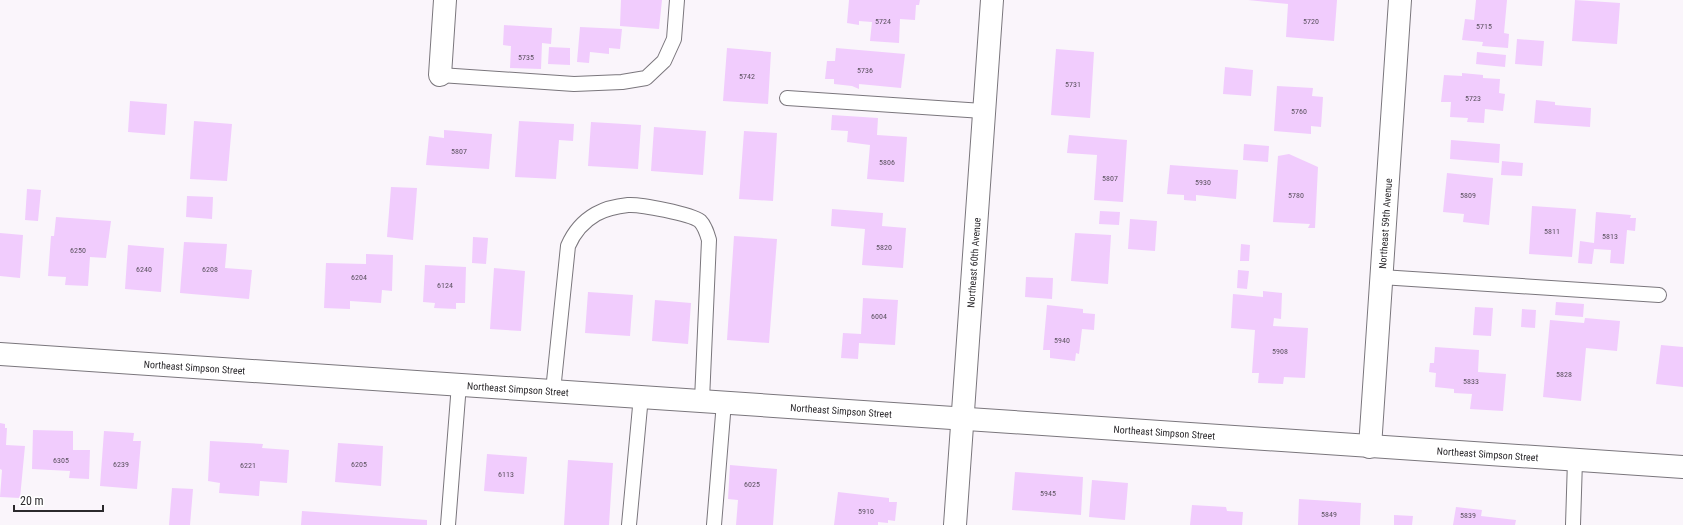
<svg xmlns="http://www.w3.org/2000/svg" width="1683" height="525" font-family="'Roboto Condensed',sans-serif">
<rect width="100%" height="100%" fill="#faf5fb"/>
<path fill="#f1ccfd" d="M621,0H662L659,29L620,26Z
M849,0H920L919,5H916L915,20L900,19L899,43L870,41L872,22L859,21V25L847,23Z
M1248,0H1337L1334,41L1286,37L1288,4Z
M1476,0H1507L1504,33L1509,34L1508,48L1482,46L1483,42L1462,40L1465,19L1474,20Z
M1575,0L1620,3L1617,44L1572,41Z
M504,25L552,28L551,44L542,43L541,69L510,68L511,46L503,45Z
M580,27L622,29L620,49L609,48V54L590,52L589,63L577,62Z
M1517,39L1544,41L1542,66L1515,64Z
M549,47L570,48V65L548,64Z
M727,48L771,52L768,104L723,101Z
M836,48L905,54L901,88L859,84V89L852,86L834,84V79H825L827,61H835Z
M1056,49L1094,52L1090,118L1051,115Z
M1477,52L1506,55L1505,67L1476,64Z
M1225,67L1253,70L1251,96L1223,94Z
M1462,73L1483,75V78L1500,79L1499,93L1505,94L1503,111L1485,109L1484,123L1467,122L1468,118L1450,117L1451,102H1441L1444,75L1462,76Z
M1277,86L1313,88L1312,96L1323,97L1321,127L1311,126V134L1274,131Z
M1536,100L1555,102V105L1591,108L1590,127L1534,123Z
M130,101L167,104L165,135L128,132Z
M832,115L878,118L877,135L907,137L904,182L867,179L870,145L847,142L848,131L831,130Z
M194,121L232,124L227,181L190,179Z
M519,121L574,124L573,141L559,140L556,179L515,177Z
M591,122L641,125L638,169L588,166Z
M654,127L706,131L703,175L651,171Z
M444,130L492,134L489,169L426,165L429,136L444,138Z
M744,131L777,133L773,201L739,199Z
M1069,135L1127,140L1123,202L1094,200L1097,155L1067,153Z
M1451,140L1500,144L1499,163L1450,159Z
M1244,144L1269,146L1268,162L1243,160Z
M1289,154L1318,167L1315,228H1308L1310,224L1273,222L1278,156Z
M1502,161L1523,163L1522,176L1501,175Z
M1170,165L1238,170L1236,199L1196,195V201L1184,200V195L1167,194Z
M1447,173L1493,178L1489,225L1463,222L1464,214L1443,212Z
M391,187L417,188L413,240L387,237Z
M27,189L41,190L38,221L25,220Z
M187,196L213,197L212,219L186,217Z
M1532,206L1576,209L1572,257L1529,254Z
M832,209L883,213L882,226L906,228L903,268L862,265L865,229L831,226Z
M1100,211L1120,212L1119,225L1099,224Z
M1596,212L1631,215L1630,218H1636L1635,231L1627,230L1624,264L1610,263L1611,250L1594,249L1592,264L1578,263L1580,241L1594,243Z
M56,217L111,221L106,258L90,257L88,286L65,285L66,277L48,276L51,236H54Z
M1130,219L1157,221L1155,251L1128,249Z
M0,233L23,235L20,278L0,276Z
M1075,233L1111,235L1108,284L1071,281Z
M734,236L777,239L769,343L727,340Z
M473,237L488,238L486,264L472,263Z
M184,242L227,244L225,268L252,270L249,299L180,293Z
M1241,244L1250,245L1249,261H1240Z
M128,245L164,248L161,292L125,289Z
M366,254L393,255L392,291L382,290L381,303L350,301V309L324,308L326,263L366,264Z
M425,265L466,267L465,303H456V309L434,308L435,303L423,302Z
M494,268L525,271L521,331L490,329Z
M1238,270L1249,271L1247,289L1237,288Z
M1026,277L1053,278L1052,299L1025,297Z
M1263,291L1282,293L1281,319L1274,318L1273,326L1308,328L1305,378L1284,377L1283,384L1258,383L1259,373H1252L1255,330L1231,328L1233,294L1263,297Z
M588,292L633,295L630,336L585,333Z
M863,298L898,300L895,345L859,343L858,359L841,358L843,333L861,334Z
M655,300L691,303L688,344L652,341Z
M1556,302L1584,304L1583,317L1555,315Z
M1047,305L1083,309V313L1095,314L1094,330L1082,329L1079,354L1076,353L1075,361L1050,358V350H1043Z
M1475,307L1493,308L1491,336L1473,335Z
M1522,309L1536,310L1535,328L1521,327Z
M1585,318L1620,321L1617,351L1586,348L1581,401L1543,397L1550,320L1584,323Z
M1661,345L1683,347V387L1656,384Z
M1435,347L1479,350L1478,372L1506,374L1503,411L1470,409L1472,394L1454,393V389L1435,387L1436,373L1429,372L1430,363H1434Z
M0,423L5,424V428H7L6,445L25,446L20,498L0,497L2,470L0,469Z
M33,430L73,431V450H90L89,479L69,478L70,471L32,469Z
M104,431L134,433L133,441H141L137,489L100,486Z
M210,441L263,444L262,448L289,450L287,483L260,481L259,496L219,493L220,483L208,481Z
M338,443L383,446L381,486L335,482Z
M487,454L527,457L524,494L484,491Z
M568,460L613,463L609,525H564Z
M730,465L777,469L773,525H736L738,500L728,499Z
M1015,472L1083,477L1081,515L1012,510Z
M1092,480L1128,483L1125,520L1089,517Z
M172,488L193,489L190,525H169Z
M838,492L889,498V502H897L895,521L888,520V523L878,522V525H834Z
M1299,499L1361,503L1360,525H1298Z
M1192,505L1226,507L1227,511L1243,512L1242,525H1190Z
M1456,507L1482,510L1481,516L1516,520L1515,525H1453Z
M302,511L427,520V525H301Z
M1394,515L1413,516L1412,525H1394Z"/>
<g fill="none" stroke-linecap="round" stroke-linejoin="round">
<g stroke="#7a767c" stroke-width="16">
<path id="service" d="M440,75L574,84L622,82L646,78L664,61L674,39L677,0
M787,98L983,111
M1381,277L1659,295
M553,391L568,246C574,232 582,222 596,214C605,209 618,206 628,205C640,204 691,214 700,221C705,226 707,233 709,240L702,400
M448,525L459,384
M629,525L641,396
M714,525L724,402
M1573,525L1575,460"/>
</g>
<g stroke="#7a767c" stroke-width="24">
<g id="minor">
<path d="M440,75L445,0"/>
<path id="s1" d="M0,354L1683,467"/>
<path id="s2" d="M1370,447L1400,0"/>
</g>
</g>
<g stroke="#7a767c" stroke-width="24">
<g id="tertiary">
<path id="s3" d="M955,525L992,0"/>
</g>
</g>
<use href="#service" stroke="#fff" stroke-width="14"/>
<use href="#minor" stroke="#fff" stroke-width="22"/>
<use href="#tertiary" stroke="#fff" stroke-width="22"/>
</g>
<g text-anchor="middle" stroke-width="4" stroke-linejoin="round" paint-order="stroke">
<g font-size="8" fill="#5c5260">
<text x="883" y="24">5724</text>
<text x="1311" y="24">5720</text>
<text x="1484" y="29">5715</text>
<text x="526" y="60">5735</text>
<text x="865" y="73">5736</text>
<text x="747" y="79">5742</text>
<text x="1073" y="87">5731</text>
<text x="1473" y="101">5723</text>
<text x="1299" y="114">5760</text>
<text x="459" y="154">5807</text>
<text x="887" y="165">5806</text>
<text x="1110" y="181">5807</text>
<text x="1203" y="185">5930</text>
<text x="1296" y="198">5780</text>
<text x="1468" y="198">5809</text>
<text x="1552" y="234">5811</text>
<text x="1610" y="239">5813</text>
<text x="884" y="250">5820</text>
<text x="78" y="253">6250</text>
<text x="144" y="272">6240</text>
<text x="210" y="272">6208</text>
<text x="359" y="280">6204</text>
<text x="445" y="288">6124</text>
<text x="879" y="319">6004</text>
<text x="1062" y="343">5940</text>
<text x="1280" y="354">5908</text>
<text x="1564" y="377">5828</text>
<text x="1471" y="384">5833</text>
<text x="61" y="463">6305</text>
<text x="121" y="467">6239</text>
<text x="359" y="467">6205</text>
<text x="248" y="468">6221</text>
<text x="506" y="477">6113</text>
<text x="752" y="487">6025</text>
<text x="1048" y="496">5945</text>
<text x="866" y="514">5910</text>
<text x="1329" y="517">5849</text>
<text x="1468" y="518">5839</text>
</g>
<g font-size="10" fill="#2b292c" stroke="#fff">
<text dy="4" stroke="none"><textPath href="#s2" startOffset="224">Northeast 59th Avenue</textPath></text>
<text dy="4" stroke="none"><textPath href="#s3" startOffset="263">Northeast 60th Avenue</textPath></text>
<text dy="4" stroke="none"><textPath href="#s1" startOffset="195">Northeast Simpson Street</textPath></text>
<text dy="4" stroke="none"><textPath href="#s1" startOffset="519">Northeast Simpson Street</textPath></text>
<text dy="4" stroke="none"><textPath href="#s1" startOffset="843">Northeast Simpson Street</textPath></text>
<text dy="4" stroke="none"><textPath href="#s1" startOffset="1167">Northeast Simpson Street</textPath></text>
<text dy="4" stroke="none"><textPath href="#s1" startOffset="1491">Northeast Simpson Street</textPath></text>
</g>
</g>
<path d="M14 505v6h89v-6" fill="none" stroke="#2b292c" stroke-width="2"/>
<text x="20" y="505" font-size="12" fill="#2b292c" stroke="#ffffff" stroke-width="3" paint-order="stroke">20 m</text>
</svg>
